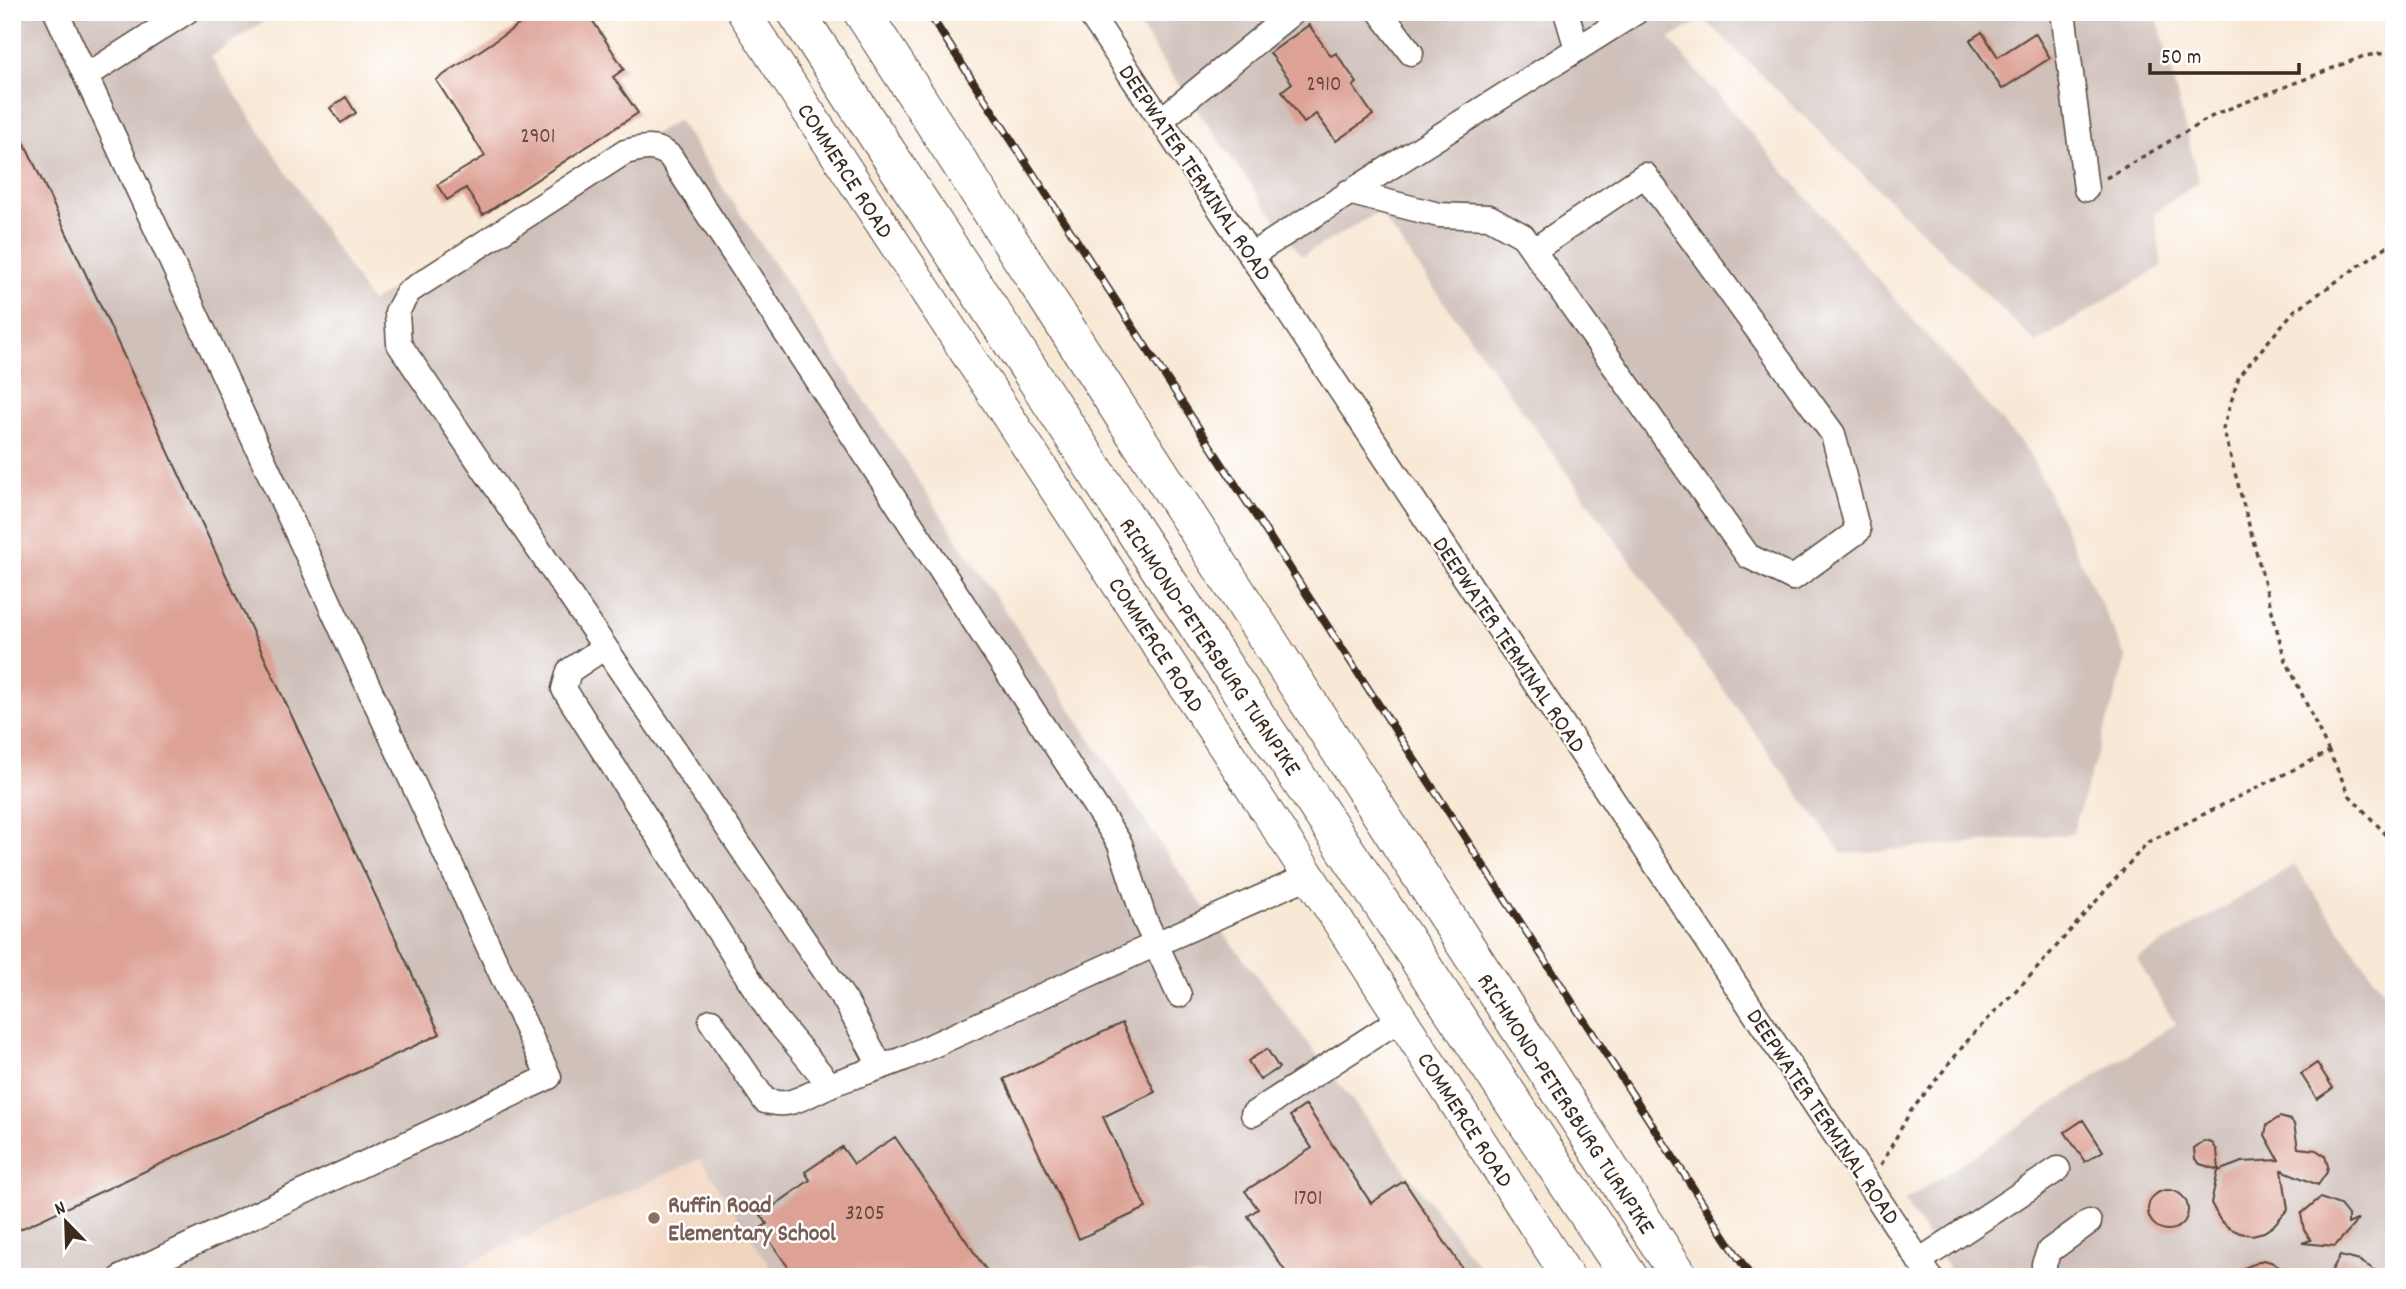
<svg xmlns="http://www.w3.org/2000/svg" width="2406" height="1289" font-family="Dekko,sans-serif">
<rect width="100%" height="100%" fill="#fff"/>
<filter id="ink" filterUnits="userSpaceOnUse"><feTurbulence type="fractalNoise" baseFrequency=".0143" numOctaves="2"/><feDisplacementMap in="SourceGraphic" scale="14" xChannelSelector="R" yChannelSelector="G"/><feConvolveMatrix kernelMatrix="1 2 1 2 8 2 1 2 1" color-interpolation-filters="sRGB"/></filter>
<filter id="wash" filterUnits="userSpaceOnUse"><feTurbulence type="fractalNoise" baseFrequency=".00686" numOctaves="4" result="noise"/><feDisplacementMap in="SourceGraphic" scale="28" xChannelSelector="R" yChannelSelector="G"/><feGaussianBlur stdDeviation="1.57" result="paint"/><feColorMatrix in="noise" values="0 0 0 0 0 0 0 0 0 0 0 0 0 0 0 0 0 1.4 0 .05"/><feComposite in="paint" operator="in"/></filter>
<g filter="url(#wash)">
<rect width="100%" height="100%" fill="#f8e8d6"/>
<path fill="#f2d4be" d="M700,1159L777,1277H437Z"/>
<path fill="#cfc0ba" d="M12,12H277L211,57L371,302L678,120L1194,894L1487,1277H777L700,1159L437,1277H12Z
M1131,12H2156L2199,182L2154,213L2162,266L2036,343L1704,19L1669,39L2030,454L2127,659L2072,834L1842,854L1379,212L1302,256L1166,67Z
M2294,865L2394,1006V1277H1954L1904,1201L2175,1024L2137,959Z"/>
<g id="blocks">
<path fill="#dda195" d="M538,12H587L624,69L613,77L638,113L483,215L466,188L447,200L437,185L485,156L436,80Z
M1309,25L1331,56L1336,53L1357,83L1353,86L1373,115L1336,141L1316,114L1304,123L1282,91L1292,83L1270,53Z
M1982,32L1998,57L2035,33L2050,58L2002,89L1970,40Z
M346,97L356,113L341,123L330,108Z
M12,116L440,1034L12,1233Z
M1122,1023L1155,1092L1103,1117L1146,1208L1079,1239L1004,1079Z
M1267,1049L1279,1068L1260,1080L1248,1061Z
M2317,1063L2333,1088L2317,1099L2301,1074Z
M1306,1105L1371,1203L1404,1181L1468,1277H1289L1248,1216L1258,1209L1245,1191L1312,1148L1290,1116Z
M2280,1117L2290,1120L2294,1124L2298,1148L2316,1150L2325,1156L2328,1166L2327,1172L2318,1185L2282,1170L2288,1209L2273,1226L2264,1232L2252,1235L2240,1233L2229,1228L2220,1220L2211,1203L2218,1171L2242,1162L2279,1160L2265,1135L2267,1125Z
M2083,1120L2103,1151L2085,1162L2065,1132Z
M895,1137L991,1277H795L761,1228L767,1224L761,1215L810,1180L805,1172L842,1147L854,1164Z
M2204,1141L2212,1143L2217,1150L2219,1170L2200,1164L2195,1159L2194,1148Z
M2148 1210a20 20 0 1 1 40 0a20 20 0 1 1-40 0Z
M2320,1198L2340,1205L2348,1215V1224L2359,1219L2335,1246L2302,1243L2311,1240L2304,1230L2301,1214Z
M2340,1256L2360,1261L2386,1277H2328Z
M2263,1260L2271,1262L2294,1277H2223Z"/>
</g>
</g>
<g filter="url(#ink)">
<use href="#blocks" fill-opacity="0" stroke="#57463a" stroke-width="2"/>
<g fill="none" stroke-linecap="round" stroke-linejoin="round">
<g stroke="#57463a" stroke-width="27">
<path id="minor" d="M56,12L549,1077L122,1277
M1089,12L1930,1277
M1380,12L1411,53
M1566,12L1577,49
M2063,12L2086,189
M86,76L186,12
M1161,120L1293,12
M1348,192L1439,215L1489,217L1523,236L1748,556L1793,578L1858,531L1833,434L1645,175L1534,250
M1251,255L1636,12
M605,647L569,671L564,689L772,1015L830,1085
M1179,995L1156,944L1309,876
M711,1021L765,1101C772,1102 780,1104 786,1103C803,1100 817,1090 832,1084C856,1075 881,1068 905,1058L1156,944L1144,918L1120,844L670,156C655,144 642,148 625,152L408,292L397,312L399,344L846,1002L881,1067
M1253,1114L1400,1019
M1919,1261L2058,1169
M2044,1277V1264L2049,1251L2089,1222"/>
</g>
<g stroke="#57463a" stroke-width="34">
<path id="major" d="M743,12L1309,876L1568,1277"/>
</g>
<g stroke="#57463a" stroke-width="39">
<path id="highway" d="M796,12L1151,556L1629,1277
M862,12L1680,1277"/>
</g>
<path stroke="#57463a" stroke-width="3.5" stroke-dasharray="5 5" stroke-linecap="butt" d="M2106,178L2218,113L2364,56L2394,52
M2329,752L2284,656L2223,428L2239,376L2294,311L2386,247L2394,245
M1881,1165L1910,1112L1973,1034L2033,973L2148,842L2329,752L2350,796L2394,843"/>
<use href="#minor" stroke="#fff" stroke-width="24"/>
<use href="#major" stroke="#fff" stroke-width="32"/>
<use href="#highway" stroke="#fff" stroke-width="37"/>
<g stroke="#3b2a1e" stroke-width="8">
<path id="rail" d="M928,12L1751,1277"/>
</g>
<use href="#rail" stroke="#fff" stroke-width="5" stroke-dasharray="16" stroke-linecap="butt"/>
</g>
</g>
<circle fill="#8d6e63" stroke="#fff" stroke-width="2.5" cx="654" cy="1218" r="7"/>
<g text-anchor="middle" stroke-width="5" stroke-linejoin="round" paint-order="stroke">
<g font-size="21" fill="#64483c">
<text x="1324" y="90">2910</text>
<text x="538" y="142">2901</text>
<text x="1308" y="1204">1701</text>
<text x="865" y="1219">3205</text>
</g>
<g font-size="24" fill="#3b2a1e" stroke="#fff">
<text transform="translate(846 170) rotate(57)" y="8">COMMERCE ROAD</text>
<text transform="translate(1196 172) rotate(56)" y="8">DEEPWATER TERMINAL ROAD</text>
<text transform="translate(1157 644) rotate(57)" y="8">COMMERCE ROAD</text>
<text transform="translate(1510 644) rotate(56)" y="8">DEEPWATER TERMINAL ROAD</text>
<text transform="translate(1211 646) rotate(56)" y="8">RICHMOND-PETERSBURG TURNPIKE</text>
<text transform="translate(1567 1103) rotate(57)" y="8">RICHMOND-PETERSBURG TURNPIKE</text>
<text transform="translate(1824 1116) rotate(56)" y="8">DEEPWATER TERMINAL ROAD</text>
<text transform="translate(1466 1119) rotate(57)" y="8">COMMERCE ROAD</text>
</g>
<g font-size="24" font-weight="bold" fill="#785e54" stroke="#fff" text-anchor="start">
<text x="668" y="1212">Ruffin Road<tspan x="668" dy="28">Elementary School</tspan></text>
</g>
</g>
<rect width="2406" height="1289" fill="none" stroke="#fff" stroke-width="42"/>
<g transform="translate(66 1222) rotate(337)" stroke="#ffffff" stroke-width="5" paint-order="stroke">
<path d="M0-5L12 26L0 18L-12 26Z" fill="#3b2a1e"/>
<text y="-10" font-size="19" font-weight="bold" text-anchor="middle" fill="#3b2a1e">N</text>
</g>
<path d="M2150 63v10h149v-10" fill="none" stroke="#3b2a1e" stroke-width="3.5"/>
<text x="2161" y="63" font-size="21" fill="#3b2a1e" stroke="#ffffff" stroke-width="5" paint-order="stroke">50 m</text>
</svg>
